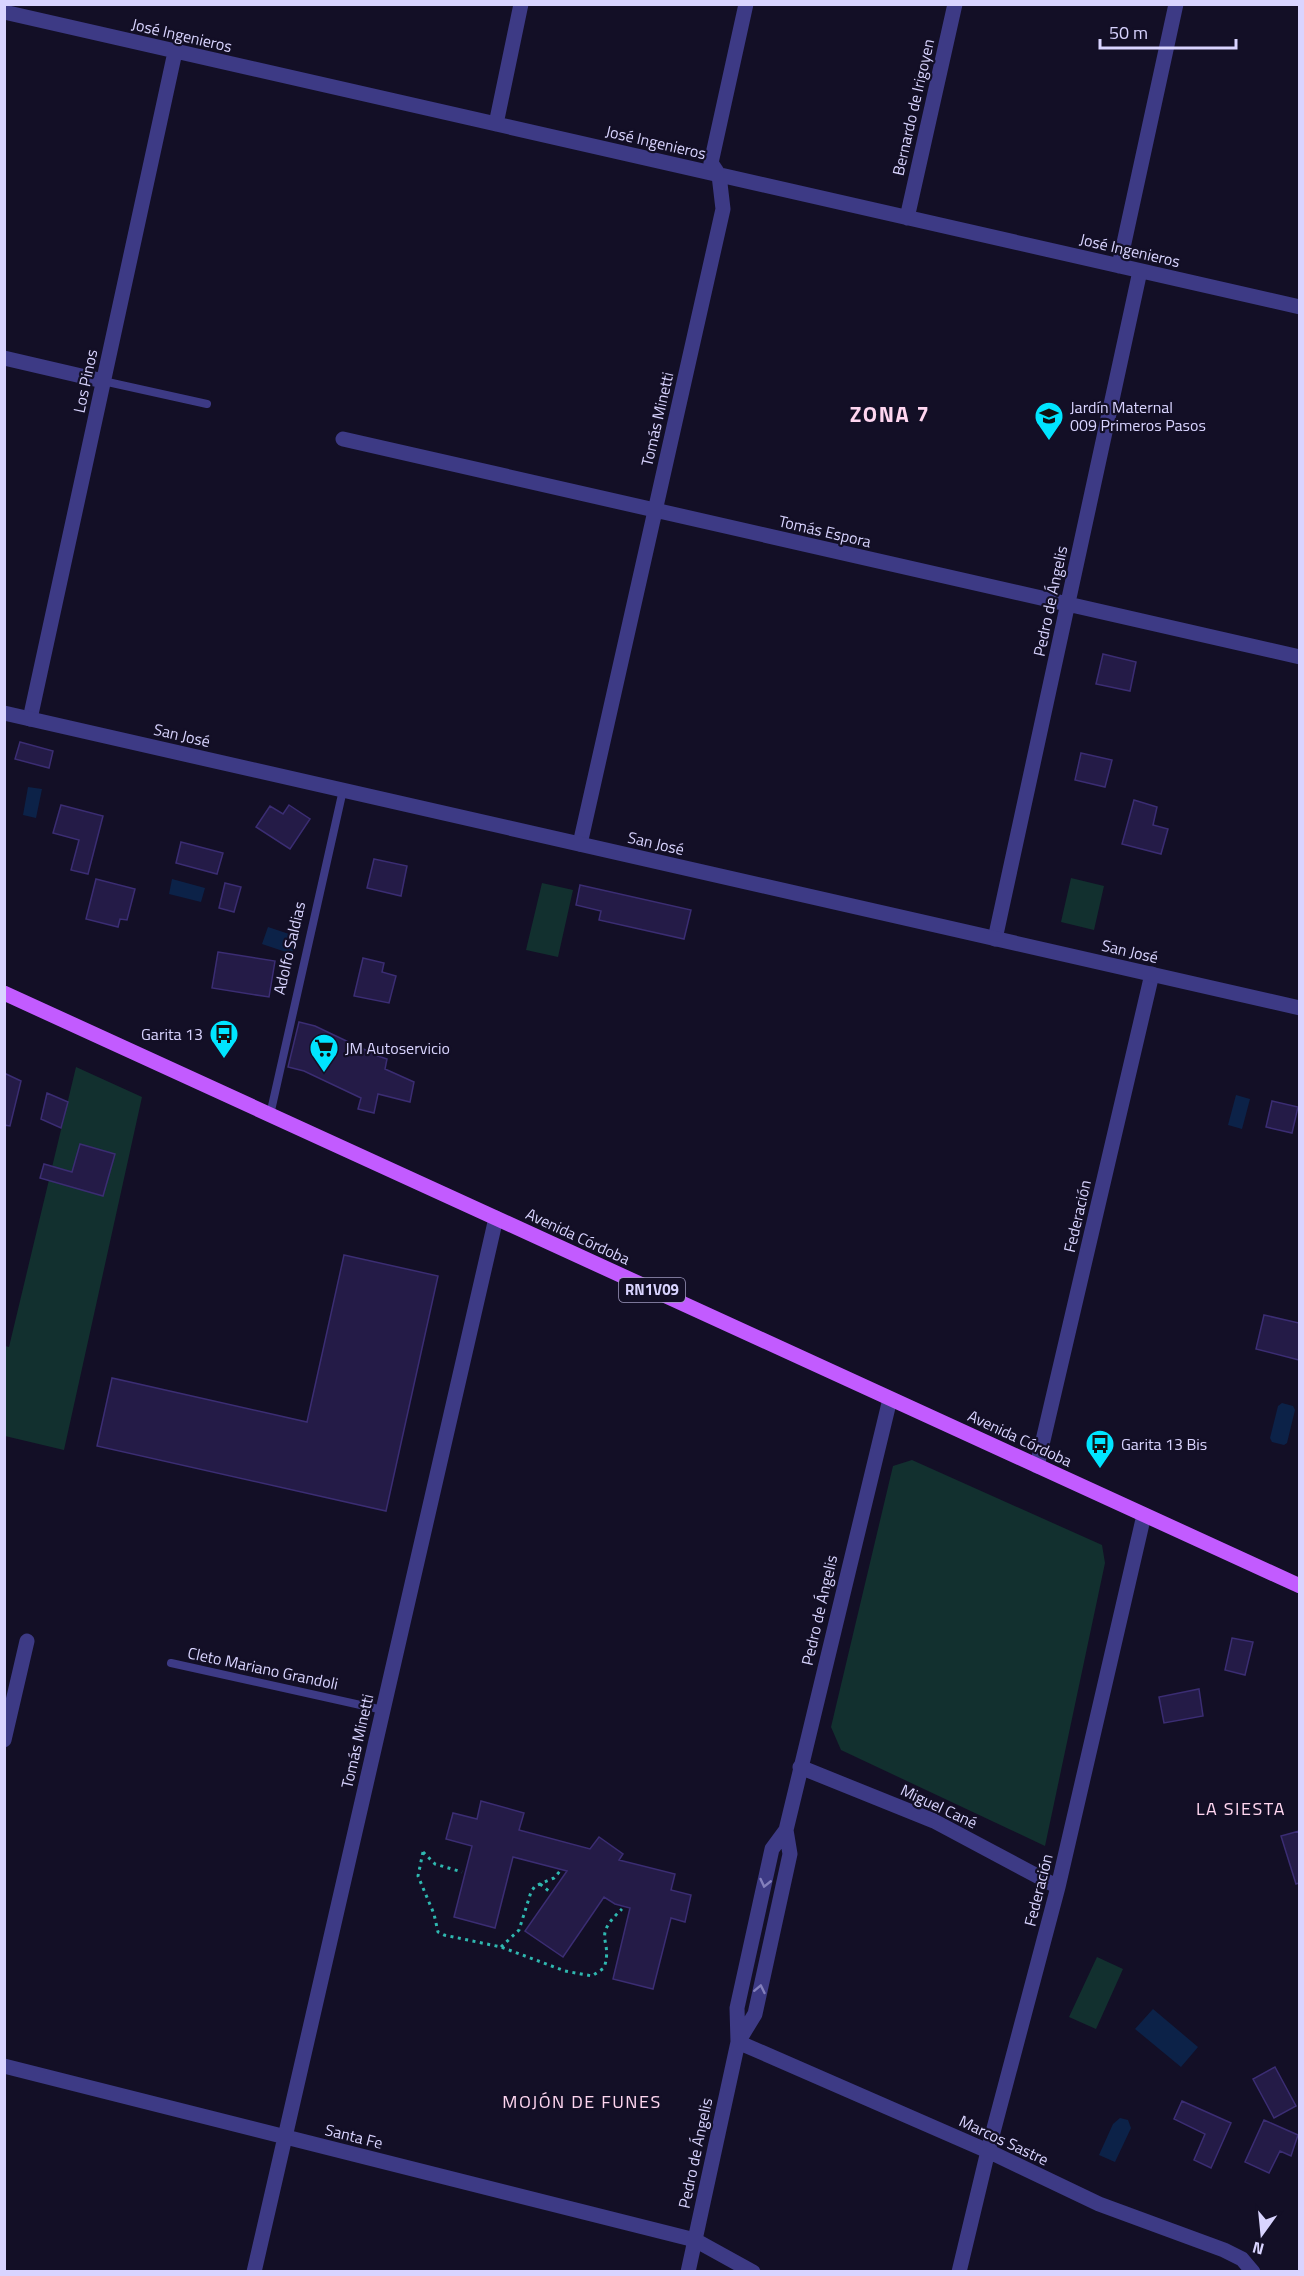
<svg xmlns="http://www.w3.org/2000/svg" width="1304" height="2276" font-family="'Titillium Web',sans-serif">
<rect width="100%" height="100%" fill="#130f26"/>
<path fill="#12302f" d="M1071,878L1104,886L1094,930L1061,922Z
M542,883L573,890L558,957L526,950Z
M76,1067L142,1097L64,1450L5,1436V1346L9,1347Z
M912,1460L1102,1545L1105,1563L1045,1846L841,1750L831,1727L893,1466Z
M1097,1957L1123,1969L1096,2029L1069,2017Z"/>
<path fill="#0c2248" d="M28,787L42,789L36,818L23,815Z
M172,879L205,888L201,902L169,894Z
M268,927L298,937L292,954L262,944Z
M1236,1095L1250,1099L1242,1129L1228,1125Z
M1282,1403L1293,1406L1295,1410L1287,1443L1284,1445L1272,1442L1270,1438L1278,1406Z
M1153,2009L1198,2047L1181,2067L1135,2029Z
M1120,2118L1128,2120L1131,2128L1115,2162L1099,2155L1113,2124Z"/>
<path fill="#241b47" stroke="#3b2d73" stroke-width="1.5" d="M1103,654L1136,662L1130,691L1096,684Z
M20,742L53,751L49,768L15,759Z
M1081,753L1112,760L1105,787L1075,780Z
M1134,800L1157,807L1153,825L1168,829L1161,854L1122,844Z
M61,805L103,816L88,874L71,870L79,840L53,833Z
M289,805L310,819L290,849L256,827L270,806L283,814Z
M181,842L223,853L217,874L176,863Z
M374,859L407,866L401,896L367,888Z
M96,879L135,889L127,920L120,919L118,927L86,919Z
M225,883L241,887L234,912L219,908Z
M580,885L691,910L684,939L599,920L601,911L576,905Z
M218,952L275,961L269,997L212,988Z
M363,958L384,963L382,972L396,976L389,1003L354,996Z
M299,1022L315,1026L378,1056L387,1059L385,1069L414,1082L410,1102L378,1094L374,1113L358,1109L361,1098L304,1071L288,1067Z
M4,1073L21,1081L10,1126L4,1125Z
M47,1093L68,1102L61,1128L41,1119Z
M1272,1101L1298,1107L1292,1133L1266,1127Z
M80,1144L115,1154L103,1196L40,1178L44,1164L72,1172Z
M344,1255L438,1276L386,1511L97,1446L112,1378L307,1422Z
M1264,1315L1299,1323V1360L1256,1349Z
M1232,1638L1253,1642L1245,1675L1225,1670Z
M1199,1689L1203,1716L1164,1723L1159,1697Z
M481,1801L524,1813L519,1830L590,1849L599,1837L623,1854L619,1860L675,1874L671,1890L691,1895L685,1922L671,1918L653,1989L613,1979L630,1908L615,1904L604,1897L563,1957L525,1931L567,1871L513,1857L495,1928L454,1917L472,1846L446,1839L453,1813L477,1819Z
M1299,1831V1883L1296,1884L1281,1836Z
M1275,2067L1296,2106L1274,2118L1253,2079Z
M1182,2101L1231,2123L1211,2168L1194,2160L1205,2134L1174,2119Z
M1264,2120L1298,2135L1291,2156L1280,2151L1269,2173L1245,2162Z"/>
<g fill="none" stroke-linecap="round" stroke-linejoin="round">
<path stroke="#2fb8b0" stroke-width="3" stroke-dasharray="3 4.5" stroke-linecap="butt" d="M423,1852L418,1876L434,1914L438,1932L444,1935L501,1947L565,1971L592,1976L604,1968C614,1938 590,1939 622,1909
M423,1852L435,1864L462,1872
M540,1884L550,1892
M501,1947L519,1930L531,1892L535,1886L554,1878L560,1871"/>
<path stroke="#3d3a85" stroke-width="8" d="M103,381L207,404
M270,1115L343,790
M171,1663L383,1710"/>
<path stroke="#3d3a85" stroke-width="15" d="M4,12L1300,307
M496,124L521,4
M907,218L955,4
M1119,266L1176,4
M4,358L103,381
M343,439L1300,657
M30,719L175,52
M580,844L723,209L719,175L711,163L746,4
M995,939L1140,271
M1037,1466L1152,974
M4,1740L27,1641
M800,1767L934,1821L1058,1887
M738,2042L988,2151L1099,2204L1224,2250L1242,2259L1253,2272
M738,2042L755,2014L790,1854L786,1830
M4,2066L695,2240L753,2272
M254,2272L496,1218
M688,2272L738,2042L737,2008L772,1849L786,1830L890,1399
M959,2272L988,2151L1058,1887L1144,1515"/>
<path stroke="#3d3a85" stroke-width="15" d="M4,713L1300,1008"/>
<path stroke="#c25bff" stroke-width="15" d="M4,993L1300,1586"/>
</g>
<defs><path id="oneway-chevron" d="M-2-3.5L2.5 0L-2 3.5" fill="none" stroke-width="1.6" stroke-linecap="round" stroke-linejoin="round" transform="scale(1.5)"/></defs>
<g stroke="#837fbc">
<use href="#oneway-chevron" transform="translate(765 1883) rotate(103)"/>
<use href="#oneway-chevron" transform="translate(760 1989) rotate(-78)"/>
</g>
<defs>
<g id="school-pin" transform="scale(1.5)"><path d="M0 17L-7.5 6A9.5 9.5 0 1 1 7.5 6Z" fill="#00e5ff" stroke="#130f26"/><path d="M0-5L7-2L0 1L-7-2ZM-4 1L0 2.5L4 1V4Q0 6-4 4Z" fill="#111"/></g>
<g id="bus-pin" transform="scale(1.5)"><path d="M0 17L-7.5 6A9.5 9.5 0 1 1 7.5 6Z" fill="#00e5ff" stroke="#130f26"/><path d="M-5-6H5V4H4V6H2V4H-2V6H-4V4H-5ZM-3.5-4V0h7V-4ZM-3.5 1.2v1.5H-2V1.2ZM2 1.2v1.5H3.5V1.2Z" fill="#111"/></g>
<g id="supermarket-pin" transform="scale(1.5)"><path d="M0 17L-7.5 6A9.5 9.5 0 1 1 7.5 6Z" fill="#00e5ff" stroke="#130f26"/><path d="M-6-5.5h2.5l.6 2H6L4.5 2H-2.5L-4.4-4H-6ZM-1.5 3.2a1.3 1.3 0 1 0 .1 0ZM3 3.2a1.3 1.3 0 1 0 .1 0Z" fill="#111"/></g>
</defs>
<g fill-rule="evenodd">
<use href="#school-pin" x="1049" y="416"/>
<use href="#bus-pin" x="224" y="1034"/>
<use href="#supermarket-pin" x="324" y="1048"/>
<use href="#bus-pin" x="1100" y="1444"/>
</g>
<g text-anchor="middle" stroke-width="4.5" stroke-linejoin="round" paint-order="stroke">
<rect fill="#130f26" stroke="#9e99be" stroke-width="1.5" x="619" y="1278" width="66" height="24" rx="4.5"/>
<g font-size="15" font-weight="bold" fill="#d9d4ff">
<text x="652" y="1295">RN1V09</text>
</g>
<g font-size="16" fill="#d9d4ff" stroke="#130f26">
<text transform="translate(182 35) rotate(13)" y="6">José Ingenieros</text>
<text transform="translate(913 107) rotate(-77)" y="6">Bernardo de Irigoyen</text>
<text transform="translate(656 142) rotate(13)" y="6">José Ingenieros</text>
<text transform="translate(1130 250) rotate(13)" y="6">José Ingenieros</text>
<text transform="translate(85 381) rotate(-78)" y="6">Los Pinos</text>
<text transform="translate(657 419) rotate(-77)" y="6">Tomás Minetti</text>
<text transform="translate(825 531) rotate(13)" y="6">Tomás Espora</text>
<text transform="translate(1050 601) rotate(-78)" y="6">Pedro de Ángelis</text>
<text transform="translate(182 735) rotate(13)" y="6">San José</text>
<text transform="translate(656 843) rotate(13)" y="6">San José</text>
<text transform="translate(289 948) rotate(-77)" y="6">Adolfo Saldias</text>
<text transform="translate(1130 951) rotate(13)" y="6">San José</text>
<text transform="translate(1077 1216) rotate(-77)" y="6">Federación</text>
<text transform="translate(578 1236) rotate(25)" y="6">Avenida Córdoba</text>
<text transform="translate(1020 1438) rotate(25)" y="6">Avenida Córdoba</text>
<text transform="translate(819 1610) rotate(-77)" y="6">Pedro de Ángelis</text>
<text transform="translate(263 1668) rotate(12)" y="6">Cleto Mariano Grandoli</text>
<text transform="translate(357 1741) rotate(-77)" y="6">Tomás Minetti</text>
<text transform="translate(939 1806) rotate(25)" y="6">Miguel Cané</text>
<text transform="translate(1038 1890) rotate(-76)" y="6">Federación</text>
<text transform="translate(354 2136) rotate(14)" y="6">Santa Fe</text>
<text transform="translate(1004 2140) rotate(25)" y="6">Marcos Sastre</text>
<text transform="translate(695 2153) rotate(-78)" y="6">Pedro de Ángelis</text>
</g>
<g font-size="16" fill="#d9d4ff" stroke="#130f26" text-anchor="start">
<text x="1070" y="413">Jardín Maternal<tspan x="1070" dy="18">009 Primeros Pasos</tspan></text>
<text x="203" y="1040" text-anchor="end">Garita 13</text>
<text x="345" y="1054">JM Autoservicio</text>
<text x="1121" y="1450">Garita 13 Bis</text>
</g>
<g font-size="18" letter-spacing="1.5" fill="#ffd6f0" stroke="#130f26">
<text x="1241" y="1815">LA SIESTA</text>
<text x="582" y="2108">MOJÓN DE FUNES</text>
</g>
<g font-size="22" font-weight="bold" letter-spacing="1.5" fill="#ffd6f0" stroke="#130f26">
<text x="890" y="422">ZONA 7</text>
</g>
</g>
<rect width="1304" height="2276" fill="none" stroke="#d9d4ff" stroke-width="12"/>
<g transform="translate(1262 2234) rotate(195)" stroke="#130f26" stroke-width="4.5" paint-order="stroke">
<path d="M0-4.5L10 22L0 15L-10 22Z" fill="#d9d4ff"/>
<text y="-9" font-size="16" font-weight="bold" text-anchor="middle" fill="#d9d4ff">N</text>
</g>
<path d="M1100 39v9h136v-9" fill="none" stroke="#d9d4ff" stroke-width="3"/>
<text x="1109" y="39" font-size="18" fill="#d9d4ff" stroke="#130f26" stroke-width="4.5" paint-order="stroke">50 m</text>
</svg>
